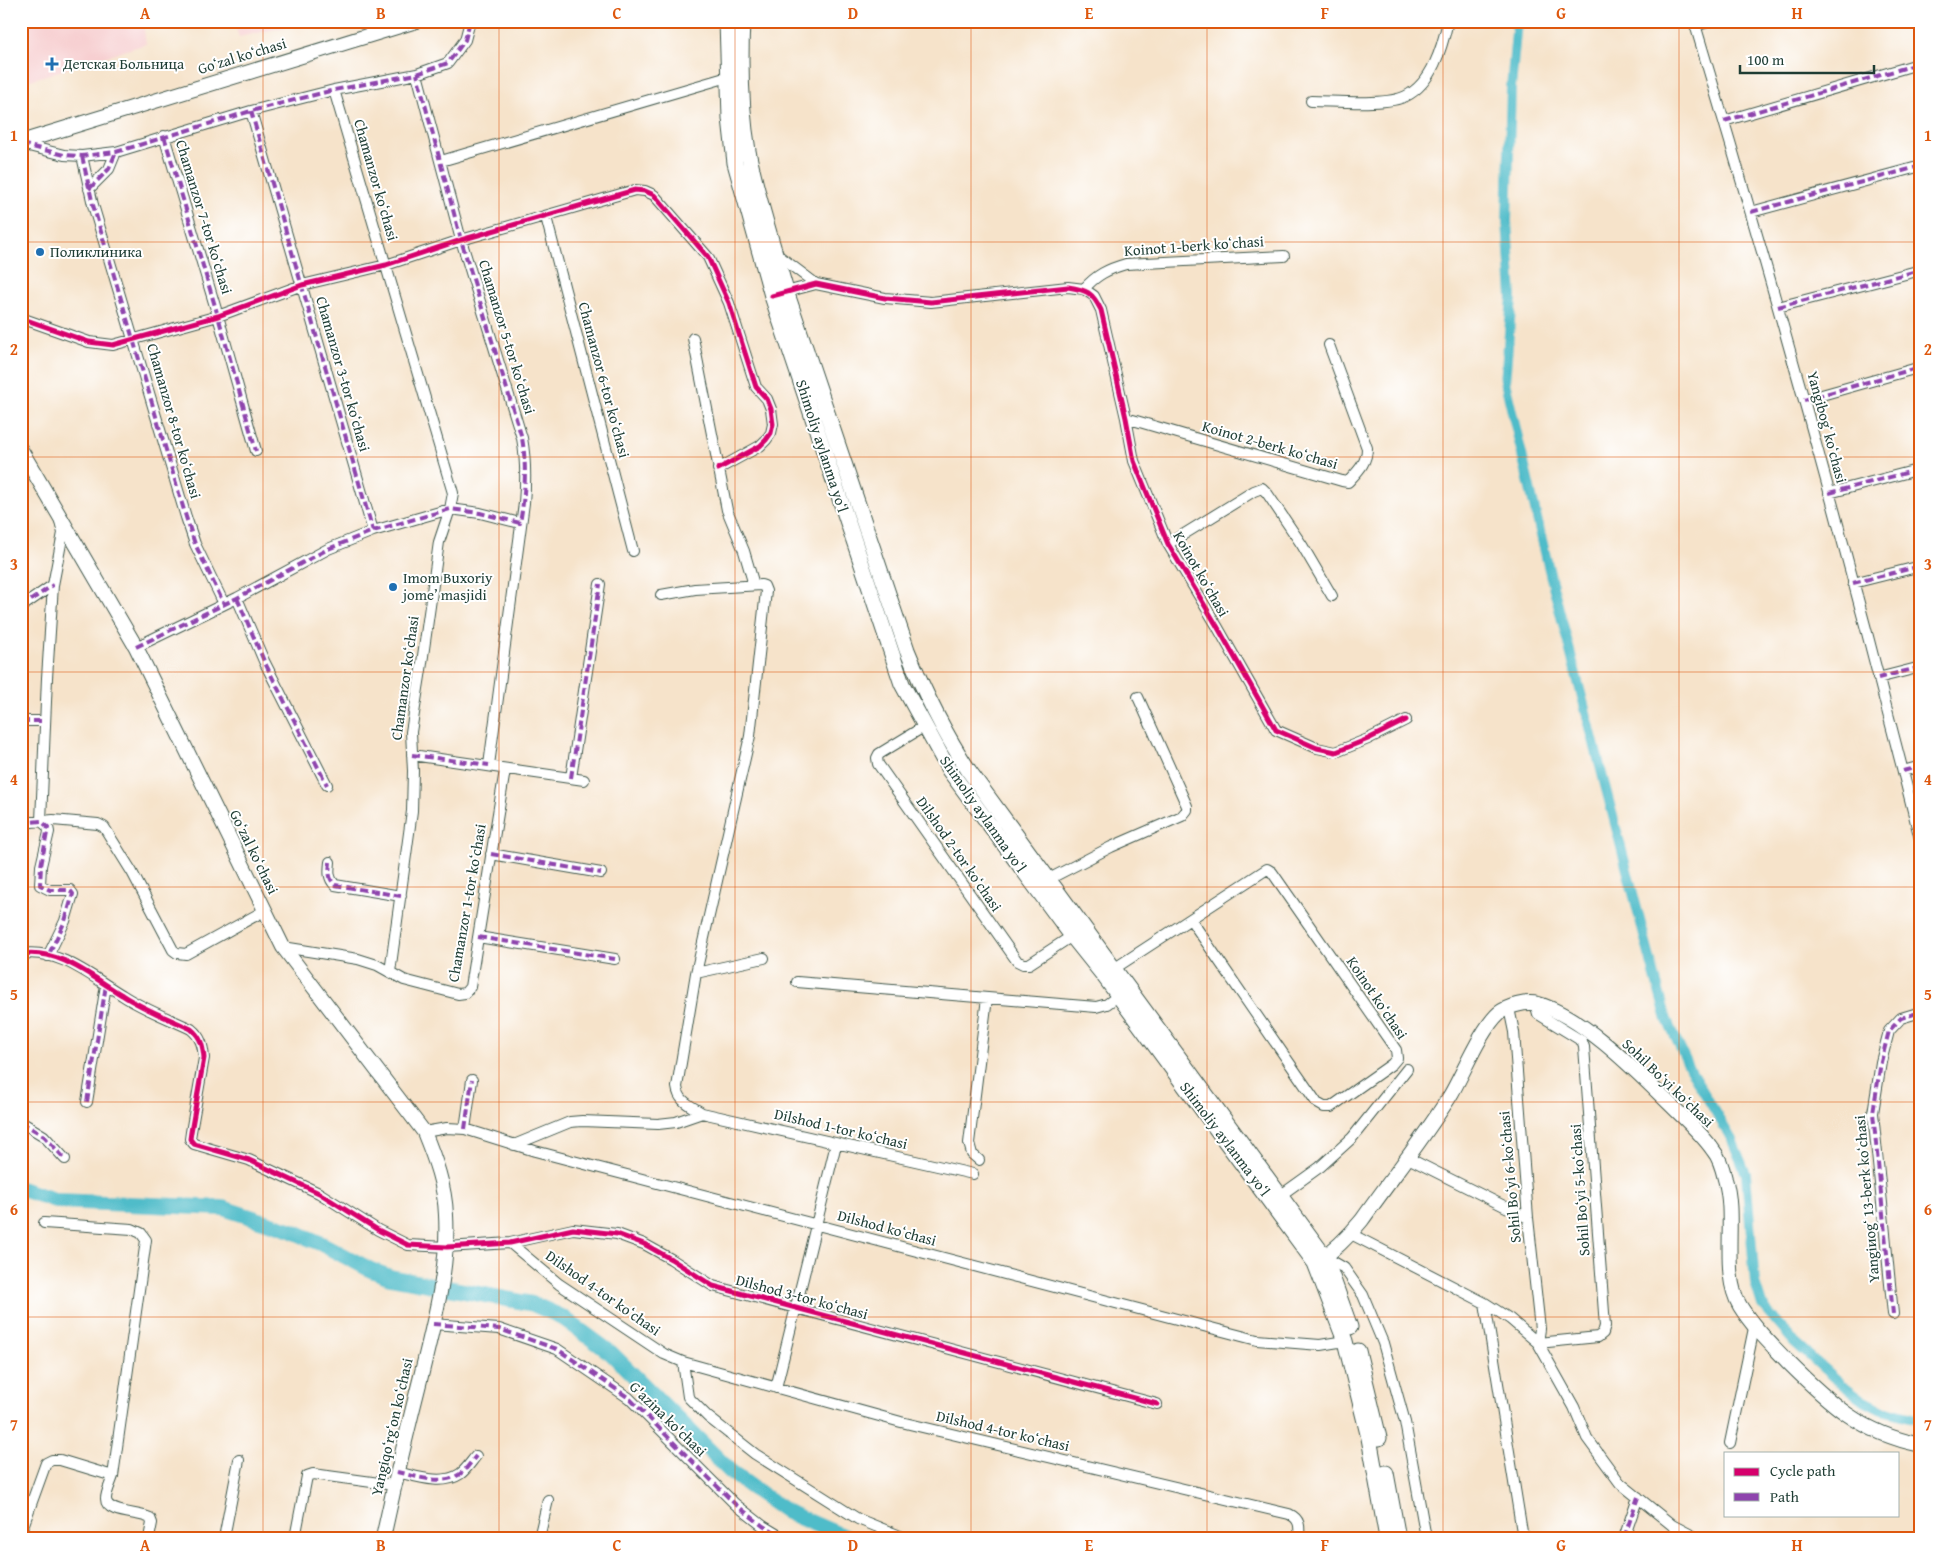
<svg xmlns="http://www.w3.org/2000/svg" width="1942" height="1559" font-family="'Gentium Book Plus',serif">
<rect width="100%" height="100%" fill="#fff"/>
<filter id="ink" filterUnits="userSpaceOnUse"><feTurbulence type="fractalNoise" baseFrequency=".02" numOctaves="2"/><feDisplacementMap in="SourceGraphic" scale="10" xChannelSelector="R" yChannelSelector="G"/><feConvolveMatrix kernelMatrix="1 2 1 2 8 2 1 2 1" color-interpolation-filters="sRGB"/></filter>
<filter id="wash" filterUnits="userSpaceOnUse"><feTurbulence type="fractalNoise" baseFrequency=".0096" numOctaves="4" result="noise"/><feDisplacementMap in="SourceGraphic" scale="20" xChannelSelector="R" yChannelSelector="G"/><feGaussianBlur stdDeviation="1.12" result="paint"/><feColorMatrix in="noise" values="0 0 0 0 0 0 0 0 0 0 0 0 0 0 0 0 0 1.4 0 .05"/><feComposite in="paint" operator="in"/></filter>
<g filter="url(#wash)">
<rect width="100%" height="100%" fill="#f6e3ca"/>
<path fill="#f7cfd0" d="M21,21H146L143,23L146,44L21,83Z
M233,21H305V23L239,37Z"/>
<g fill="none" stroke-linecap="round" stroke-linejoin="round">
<path stroke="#4fbcc9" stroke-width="10" d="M1517,21L1511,88L1507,221L1512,297L1505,382L1551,578L1652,966L1667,1020L1690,1069L1732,1140L1746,1174L1755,1283L1762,1305L1794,1342L1843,1386L1862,1400L1882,1410L1921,1420"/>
<path stroke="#4fbcc9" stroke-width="16" d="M21,1189L58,1201L223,1208L290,1230L322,1244L371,1270L390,1277L533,1304L562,1317L611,1353L731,1472L758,1492L787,1512L847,1538"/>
</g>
</g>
<g filter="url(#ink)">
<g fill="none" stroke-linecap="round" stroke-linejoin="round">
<g stroke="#3f564a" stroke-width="12">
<path id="street" d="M1694,21C1776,293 1852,567 1921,843
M1695,26L1711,21
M417,74L461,240L522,438C526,460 526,480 524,503L489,765
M334,90L453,493L450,509L439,542L421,670L411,732L413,771L412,811L390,972
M1311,101C1334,101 1387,106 1406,96C1432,83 1442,48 1448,21
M251,111L373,531
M1724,121L1918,64
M164,136L218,316L256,451
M21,144L64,155L82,156L116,152L251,111L334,90L417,74L448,63L465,40L470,21
M82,156L93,205L186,517L195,544L224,604
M441,161L728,77
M89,189L109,169L116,152
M1751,212L1921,166
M546,217L633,551
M775,253L816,284
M1084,289C1096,275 1108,269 1126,264L1284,256
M782,293L816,284L885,298L931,302L1068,287L1084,289L1094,296L1101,310L1126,418L1134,461L1168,544L1217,626L1276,730L1317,748L1336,752L1368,739L1406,720
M1778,307L1921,270
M21,318L89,342L113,345L218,316L302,285L386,265L461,240L635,190L645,191L654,195L708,257L729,303L756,387L767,399L771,409L773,424L771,433L766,440L760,446L718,469
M693,338L727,510L744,551L754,585
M1804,400L1921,367
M1126,418L1342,481L1348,482C1358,471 1367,463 1367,448L1329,345
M1829,493L1921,469
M1168,544L1254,491L1262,488L1267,493L1302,545L1332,596
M1853,583L1921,566
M661,595L695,589L761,585L764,586L766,591L750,736L696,973L677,1087C679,1102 690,1105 702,1113L973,1174
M237,598L264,661L327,785
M21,607L53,585
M136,647L237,598L328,549L373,531L450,509L480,513L520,523
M1878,678L1921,667
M21,721H45
M925,726L879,754L877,758L878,764L1017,961L1023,964H1029L1072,936
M412,755L584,780
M1903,771L1921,766
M571,778L600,584
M41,821L47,678L53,585L63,533L60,521
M41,821L48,827L49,832L41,866L40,885L50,890H70L73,894L65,921L48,956
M21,823L53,820L98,824L104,827L132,872L173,950L177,953L186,954L264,911
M491,854L601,873
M330,862C329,871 328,878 335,885L401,896
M1049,879L1111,847L1182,816L1187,810V806L1138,697
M478,937L615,959
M283,947L358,959L377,965L404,980L458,994L465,993L470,987L505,770
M21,954C59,948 92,977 122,995C143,1009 168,1018 191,1029C201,1037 203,1046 204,1058L191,1132L190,1139L194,1144L249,1160L319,1193L378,1230L408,1245L447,1247L510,1243L573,1229L617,1234L644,1244L671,1259L713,1286L1157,1404
M1109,972L1267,869L1272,872L1396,1050L1397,1058L1392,1064L1331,1107H1324L1317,1103L1191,920
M696,973L764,958
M797,982L1096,1007L1107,1004L1118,996
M1509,1008L1514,1032L1528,1218L1540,1329L1538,1343L1598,1337L1603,1333L1605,1326L1584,1047L1582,1041L1538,1014L1535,1003
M87,1102L106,985
M21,1122L44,1136L65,1159
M465,1129L472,1080
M424,1132L447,1128L465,1129L535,1151L1257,1340L1320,1345L1345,1341
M514,1145L570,1122L582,1121L658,1124L676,1122L702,1113
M1406,1157L1528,1218
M979,1160L972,1154L969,1143L987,998
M1281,1195L1320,1167L1352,1138L1407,1069
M44,1223L132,1229L141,1233L146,1240L113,1476C111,1483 106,1492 106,1499C106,1514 139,1512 150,1518L152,1523L149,1538
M1351,1234L1485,1303L1510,1319L1538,1343L1574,1407L1587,1438L1620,1483L1672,1525L1697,1538
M510,1243L559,1284L664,1354L683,1362
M1325,1257L1344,1268L1363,1295L1383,1343L1405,1422L1426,1538
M1485,1303L1523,1538
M1893,1314L1873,1113L1881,1062L1889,1031L1901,1018L1921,1012
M433,1324L499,1329L557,1349L629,1398L735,1504L763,1526L783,1538
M776,1388L836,1144
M1730,1443L1754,1328
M397,1472C415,1476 442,1486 460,1474C466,1470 471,1462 476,1456
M21,1532L46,1463L52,1460H60L113,1476
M224,1538L239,1460
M295,1538L307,1476L313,1474L394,1485
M539,1538L548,1500
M905,1538L858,1519L755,1454L708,1417L688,1397L683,1362L901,1422L1289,1514C1300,1519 1300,1526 1299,1538
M1624,1538L1638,1497"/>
</g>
<g stroke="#3f564a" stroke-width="16">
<path id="secondary" d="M21,142L416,21
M21,450L136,647L283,947L424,1132C435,1159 445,1186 446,1215C449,1268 434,1321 422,1372C408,1427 395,1482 383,1538
M1317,1262C1334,1251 1349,1236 1362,1220C1391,1179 1423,1139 1450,1096C1463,1074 1481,1029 1499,1013C1508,1006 1526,1001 1538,1004C1584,1017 1638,1073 1672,1106C1686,1120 1702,1134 1713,1150C1719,1157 1723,1170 1725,1179C1737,1218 1720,1273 1740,1306C1753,1327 1770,1343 1787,1361C1829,1403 1861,1433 1921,1445"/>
</g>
<g stroke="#3f564a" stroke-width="17">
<path id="primary" d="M727,21L730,118L735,163L772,296L902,684L949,770L1072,936L1104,976L1315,1263L1345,1341L1369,1438L1387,1538
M742,21C740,62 741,110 748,151C757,198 773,245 786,291L907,650C924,692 944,733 969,771L1325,1257L1350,1327
M1358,1351L1379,1438
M1386,1473L1398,1538"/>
</g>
<use href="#street" stroke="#fff" stroke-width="10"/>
<use href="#secondary" stroke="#fff" stroke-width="14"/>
<use href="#primary" stroke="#fff" stroke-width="15"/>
<path stroke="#8e44ad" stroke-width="4" stroke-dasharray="8 4" stroke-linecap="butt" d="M1695,26L1711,21
M251,111L373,531
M1724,121L1918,64
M164,136L218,316L256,451
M21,144L64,155L82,156L116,152L251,111L334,90L417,74L448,63L465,40L470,21
M82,156L93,205L186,517L195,544L224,604
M89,189L109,169L116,152
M1751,212L1921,166
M1778,307L1921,270
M1804,400L1921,367
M1829,493L1921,469
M1853,583L1921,566
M237,598L264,661L327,785
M21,607L53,585
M136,647L237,598L328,549L373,531L450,509L480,513L520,523C525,494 527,467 522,438L461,240L417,74
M1878,678L1921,667
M21,721H45
M412,755L489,765
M1903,771L1921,766
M571,778L600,584
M21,823L41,821L48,827L41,866L40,885L50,890H70L73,894L65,921L48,956
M491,854L601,873
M330,862C329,871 328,878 335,885L401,896
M478,937L615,959
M87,1102L106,985
M21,1122L44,1136L65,1159
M465,1129L472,1080
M1893,1314L1873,1113L1881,1062L1889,1031L1901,1018L1921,1012
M433,1324L499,1329L557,1349L629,1398L735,1504L763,1526L783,1538
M397,1472C415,1476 442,1486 460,1474C466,1470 471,1462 476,1456
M1624,1538L1638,1497"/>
<g stroke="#fff" stroke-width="8">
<path id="cycleway" d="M772,296L816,284L885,298L931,302L1068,287C1087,290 1092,292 1101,310L1126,418L1134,461L1168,544L1217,626L1276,730L1317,748L1336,752L1368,739L1406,720
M21,318L89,342L113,345L218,316L302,285L386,265L461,240L635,190L645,191L654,195L708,257L729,303L756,387L767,399L771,409L773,424L771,433L766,440L760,446L718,469
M21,954C59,948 92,977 122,995C143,1009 168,1018 191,1029C201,1037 203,1046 204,1058L191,1132L190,1139L194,1144L249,1160L319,1193L378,1230L408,1245L447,1247L510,1243L573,1229L617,1234L644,1244L671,1259L713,1286L1157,1404"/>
</g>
<use href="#cycleway" stroke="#d6006c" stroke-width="5"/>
</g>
</g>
<path fill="none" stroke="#de580e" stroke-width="1" stroke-opacity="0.55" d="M263,21V1538M499,21V1538M735,21V1538M971,21V1538M1207,21V1538M1443,21V1538M1679,21V1538M21,242H1921M21,457H1921M21,672H1921M21,887H1921M21,1102H1921M21,1317H1921"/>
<g fill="#1f6fb2" stroke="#fff" stroke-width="2">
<path d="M49.5 56.5h5v5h5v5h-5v5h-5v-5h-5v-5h5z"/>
<circle cx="40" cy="252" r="5"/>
<circle cx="393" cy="587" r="5"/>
</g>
<g text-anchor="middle" stroke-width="4" stroke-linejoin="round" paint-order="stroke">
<g font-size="15" fill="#1f3d34" stroke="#fff">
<text transform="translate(242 56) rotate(-17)" y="5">Goʻzal koʻchasi</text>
<text transform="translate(376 180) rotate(74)" y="5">Chamanzor koʻchasi</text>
<text transform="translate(204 217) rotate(73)" y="5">Chamanzor 7-tor koʻchasi</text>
<text transform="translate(1194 246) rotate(-4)" y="5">Koinot 1-berk koʻchasi</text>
<text transform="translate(507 337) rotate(73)" y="5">Chamanzor 5-tor koʻchasi</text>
<text transform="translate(343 374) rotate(74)" y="5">Chamanzor 3-tor koʻchasi</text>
<text transform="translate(604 380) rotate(75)" y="5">Chamanzor 6-tor koʻchasi</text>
<text transform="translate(174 421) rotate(74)" y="5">Chamanzor 8-tor koʻchasi</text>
<text transform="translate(1827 427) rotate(75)" y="5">Yangibogʻ koʻchasi</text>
<text transform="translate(1270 445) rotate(16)" y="5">Koinot 2-berk koʻchasi</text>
<text transform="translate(822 446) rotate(72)" y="5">Shimoliy aylanma yoʻl</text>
<text transform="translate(1201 574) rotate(60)" y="5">Koinot koʻchasi</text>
<text transform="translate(405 678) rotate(-82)" y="5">Chamanzor koʻchasi</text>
<text transform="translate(983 814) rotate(55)" y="5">Shimoliy aylanma yoʻl</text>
<text transform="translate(254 852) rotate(64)" y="5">Goʻzal koʻchasi</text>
<text transform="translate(959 854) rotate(55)" y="5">Dilshod 2-tor koʻchasi</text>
<text transform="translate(467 903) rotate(-80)" y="5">Chamanzor 1-tor koʻchasi</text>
<text transform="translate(1377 998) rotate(56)" y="5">Koinot koʻchasi</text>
<text transform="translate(1668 1083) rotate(44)" y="5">Sohil Boʻyi koʻchasi</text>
<text transform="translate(841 1129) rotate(13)" y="5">Dilshod 1-tor koʻchasi</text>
<text transform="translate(1225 1139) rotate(53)" y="5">Shimoliy aylanma yoʻl</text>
<text transform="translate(1510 1177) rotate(-95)" y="5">Sohil Boʻyi 6-koʻchasi</text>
<text transform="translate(1580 1190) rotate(-94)" y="5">Sohil Boʻyi 5-koʻchasi</text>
<text transform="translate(1867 1199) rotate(-95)" y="5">Yangiиogʻ 13-berk koʻchasi</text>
<text transform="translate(887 1228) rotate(15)" y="5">Dilshod koʻchasi</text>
<text transform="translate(603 1293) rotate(35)" y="5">Dilshod 4-tor koʻchasi</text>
<text transform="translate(802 1297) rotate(15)" y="5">Dilshod 3-tor koʻchasi</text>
<text transform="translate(668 1419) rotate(44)" y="5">G'azina ko'chasi</text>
<text transform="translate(392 1427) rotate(-77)" y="5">Yangiqoʻrgʻon koʻchasi</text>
<text transform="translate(1003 1431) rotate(13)" y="5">Dilshod 4-tor koʻchasi</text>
</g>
<g font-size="15" fill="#1f3d34" stroke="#fff" text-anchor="start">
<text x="63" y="69">Детская Больница</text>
<text x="50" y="257">Поликлиника</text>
<text x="403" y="583">Imom Buxoriy<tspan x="403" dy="17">jome’ masjidi</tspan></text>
</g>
</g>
<rect width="1942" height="1559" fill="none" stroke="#fff" stroke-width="55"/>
<rect x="1724" y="1452" width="175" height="65" fill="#ffffff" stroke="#a5b1ae"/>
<rect x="1734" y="1468" width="25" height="8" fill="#d6006c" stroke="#a5b1ae"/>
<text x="1770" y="1476" font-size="15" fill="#1f3d34">Cycle path</text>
<rect x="1734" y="1493" width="25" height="8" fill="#8e44ad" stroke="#a5b1ae"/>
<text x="1770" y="1502" font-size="15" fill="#1f3d34">Path</text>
<path d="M1740 65v8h134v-8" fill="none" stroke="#1f3d34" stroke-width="2.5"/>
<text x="1747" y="65" font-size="15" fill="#1f3d34" stroke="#ffffff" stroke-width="4" paint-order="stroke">100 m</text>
<rect x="28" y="28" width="1886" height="1504" fill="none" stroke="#de580e" stroke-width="2"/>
<g font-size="16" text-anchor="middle" font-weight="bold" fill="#de580e">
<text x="145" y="19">A</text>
<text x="381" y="19">B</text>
<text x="617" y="19">C</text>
<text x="853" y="19">D</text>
<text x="1089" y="19">E</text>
<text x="1325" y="19">F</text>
<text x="1561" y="19">G</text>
<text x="1797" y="19">H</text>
<text x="14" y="141">1</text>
<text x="1928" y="141">1</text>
<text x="14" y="355">2</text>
<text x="1928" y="355">2</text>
<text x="14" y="570">3</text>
<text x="1928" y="570">3</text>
<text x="14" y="785">4</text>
<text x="1928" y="785">4</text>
<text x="14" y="1000">5</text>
<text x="1928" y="1000">5</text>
<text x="14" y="1215">6</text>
<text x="1928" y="1215">6</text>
<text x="14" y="1430">7</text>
<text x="1928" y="1430">7</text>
<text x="145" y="1551">A</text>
<text x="381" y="1551">B</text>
<text x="617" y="1551">C</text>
<text x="853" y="1551">D</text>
<text x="1089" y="1551">E</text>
<text x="1325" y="1551">F</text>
<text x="1561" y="1551">G</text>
<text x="1797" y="1551">H</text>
</g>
</svg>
